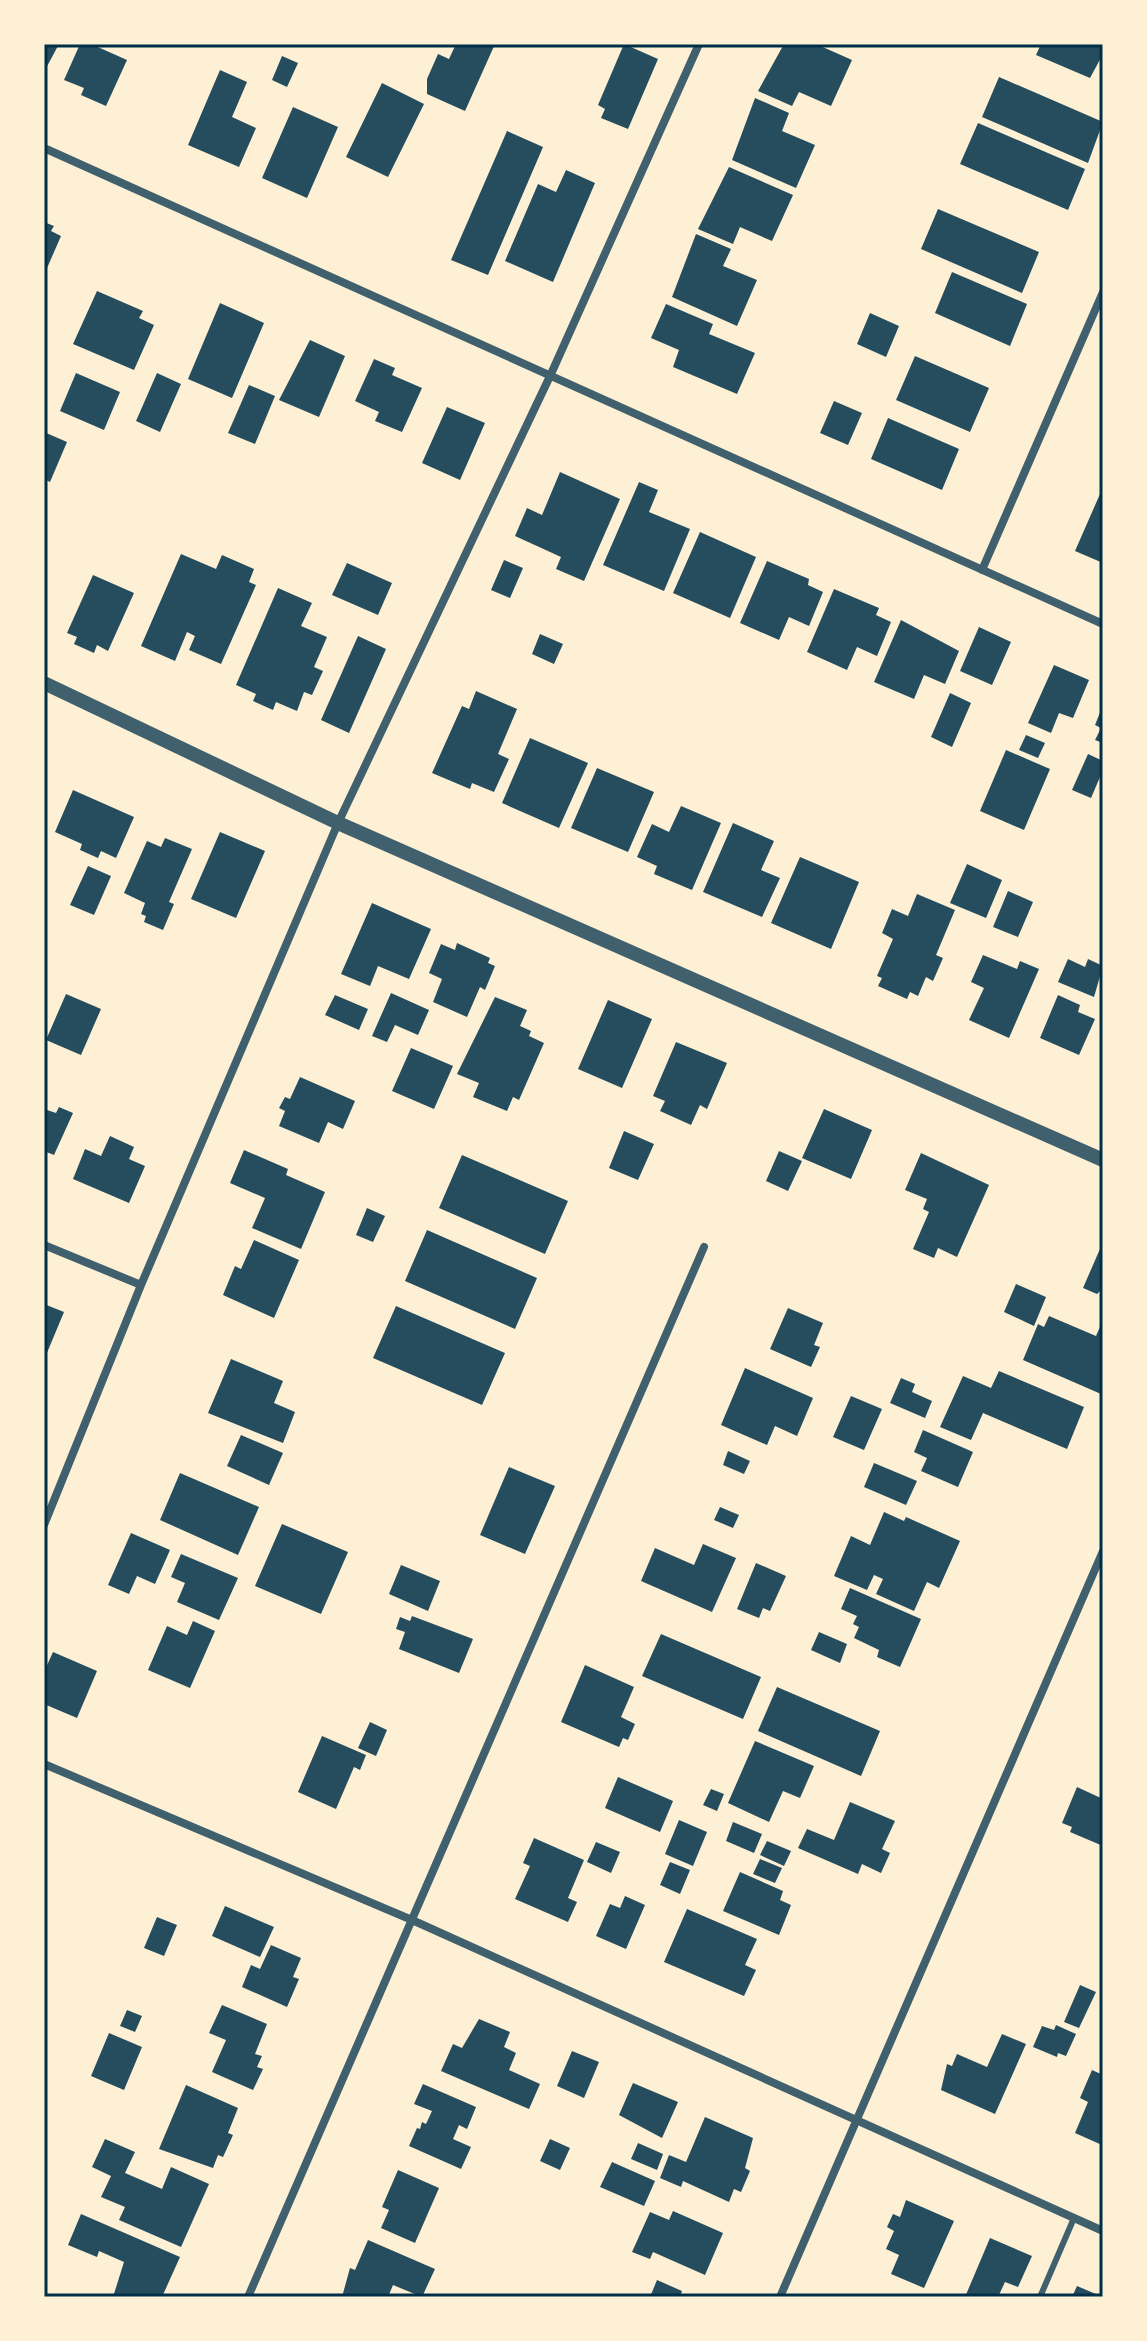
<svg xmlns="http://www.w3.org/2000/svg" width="1147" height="2341" font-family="Montserrat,sans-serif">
<rect width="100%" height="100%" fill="#fdf0d5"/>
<path fill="#264d5e" d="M44,44H59L44,72Z
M80,44H91L127,60L106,106L81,95L84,88L64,80Z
M456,44H495L465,111L427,94V79L438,54L449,59Z
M624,44L658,59L628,129L601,118L605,109L598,105Z
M784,44H816L852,60L831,106L799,92L792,106L758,91Z
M1041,44H1103V54L1090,78L1036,55Z
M282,56L298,63L287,87L272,80Z
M220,70L247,82L232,117L256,128L239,167L188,145Z
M999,77L1103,122L1088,163L982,117Z
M382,83L424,104L388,177L346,157Z
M755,98L789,113L782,131L815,145L796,188L732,160Z
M293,107L338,127L307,198L262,178Z
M978,123L1085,169L1068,210L960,164Z
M507,131L543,147L488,275L451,260Z
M729,167L793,195L772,241L740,227L733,244L698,229Z
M566,170L595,183L553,282L505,261L538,184L556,192Z
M938,209L1039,252L1022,293L921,249Z
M44,222L54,226L51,231L61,236L44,275Z
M696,234L731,249L723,266L757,280L737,326L672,297Z
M952,272L1027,304L1010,346L935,313Z
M97,291L143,311L139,318L154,325L134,370L73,344Z
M220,303L264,323L232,398L188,379Z
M666,304L713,324L709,334L755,353L737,394L673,367L679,350L651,338Z
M870,313L899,326L886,357L857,344Z
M310,340L345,356L319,417L279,400Z
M915,356L989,388L970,432L896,400Z
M374,359L395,368L392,375L422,388L402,432L375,421L379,412L355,401Z
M76,373L120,392L104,430L60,411Z
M157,373L181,384L160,432L136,421Z
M249,385L275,396L255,444L228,433Z
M834,401L862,413L848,445L820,433Z
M447,407L485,423L460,480L422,463Z
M888,418L959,449L942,490L871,459Z
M44,432L67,442L50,482L44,479Z
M560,472L620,499L584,581L556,569L561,557L515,536L527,508L542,515Z
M639,482L658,490L649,512L690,529L664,591L603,565Z
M1100,494L1103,495V563L1075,551Z
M700,532L756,557L730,618L673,593Z
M181,554L216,569L222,555L254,569L249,582L256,585L221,664L189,650L195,636L187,632L175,661L141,646Z
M504,560L523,568L510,598L491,590Z
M767,561L809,579L808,585L823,592L809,626L789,617L779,640L740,623Z
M347,563L392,583L378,615L332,595Z
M93,575L134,593L108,651L97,645L94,653L74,644L77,637L67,633Z
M278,588L312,603L301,626L327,637L314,667L323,671L312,695L304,692L297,711L276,702L273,710L253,701L256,694L236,685Z
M834,589L879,608L876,615L891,622L877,656L857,647L847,670L807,652Z
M901,620L959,651L945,684L924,675L914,699L874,682Z
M979,627L1011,642L992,685L960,671Z
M540,634L563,644L554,664L532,654Z
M358,636L386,649L349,733L321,720Z
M1054,665L1089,680L1073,718L1059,713L1051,733L1028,723Z
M476,691L517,709L498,754L509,759L494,792L472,783L470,789L432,773L462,706L469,709Z
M950,693L971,703L952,747L931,737Z
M1103,705V743L1095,740L1101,728L1095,725Z
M1026,735L1045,743L1038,758L1019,750Z
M530,738L588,763L559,828L502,803Z
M1006,750L1050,769L1024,830L980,811Z
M1088,754L1103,761V770L1091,798L1072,790Z
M597,768L654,792L628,852L571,828Z
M73,790L134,817L116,858L101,851L98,858L80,850L82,844L55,832Z
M681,806L721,823L692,890L654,874L657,866L637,857L652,824L669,832Z
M733,823L774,841L761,870L780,878L762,917L703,892Z
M220,832L265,851L236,918L191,899Z
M165,838L192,849L169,902L174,904L163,930L144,922L146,916L141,914L145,903L124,893L147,841L161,847Z
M800,857L859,882L831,949L771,923Z
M967,864L1002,880L986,918L950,903Z
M88,866L111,876L94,915L70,905Z
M1008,891L1033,902L1018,937L993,927Z
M917,894L955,910L936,955L943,958L933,981L926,977L918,996L910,992L907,999L878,986L882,978L877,976L893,939L882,933L892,909L908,916Z
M372,903L431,929L409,979L378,966L370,986L341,974Z
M457,943L490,958L488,963L495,966L485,990L480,987L467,1017L433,1002L442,979L429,973L441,944L455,950Z
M983,955L1017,969L1020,961L1039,969L1009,1038L969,1020L984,988L971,982Z
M1068,959L1085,967L1088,959L1103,966L1094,997L1058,982Z
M391,993L429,1010L418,1035L395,1025L387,1042L372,1036Z
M66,994L101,1009L81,1055L46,1040Z
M335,995L368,1009L359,1030L325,1015Z
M1058,995L1080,1005L1078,1012L1095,1019L1079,1055L1040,1038Z
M495,997L527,1010L520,1026L531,1031L529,1036L544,1043L519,1100L513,1097L507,1111L473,1097L479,1083L457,1074Z
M608,1000L652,1019L622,1088L578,1069Z
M676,1042L727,1063L707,1109L700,1105L691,1125L660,1111L665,1101L653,1096Z
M411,1048L453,1066L434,1109L392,1091Z
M300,1077L355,1101L343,1129L328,1122L319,1143L279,1126L285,1111L279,1108L285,1097L290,1099Z
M59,1107L73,1113L54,1155L44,1151V1109L56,1113Z
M824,1109L872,1130L851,1179L802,1158Z
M624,1131L654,1144L638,1180L609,1168Z
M110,1136L134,1147L129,1159L145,1166L129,1203L73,1179L85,1149L101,1156Z
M244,1150L288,1169L286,1175L325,1192L301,1249L252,1228L265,1198L230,1183Z
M779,1151L802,1161L788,1191L766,1181Z
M921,1153L989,1185L957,1257L938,1248L934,1258L913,1249L929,1212L923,1209L927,1199L905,1190Z
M462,1155L568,1201L545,1254L439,1208Z
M367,1208L385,1216L373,1242L356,1235Z
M427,1230L537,1278L515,1329L405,1281Z
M254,1240L299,1260L274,1318L223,1295L235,1266L241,1269Z
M1103,1242V1288L1097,1294L1083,1288Z
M1016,1284L1046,1297L1034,1326L1004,1312Z
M44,1304L64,1312L44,1360Z
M396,1306L505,1353L482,1405L373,1358Z
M788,1308L823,1323L814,1345L820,1347L811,1367L770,1349Z
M1049,1316L1096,1336L1103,1320L1101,1394L1023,1360L1038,1324L1044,1327Z
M231,1359L283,1381L274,1403L295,1412L283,1443L208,1413Z
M745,1368L813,1398L797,1436L775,1426L767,1445L721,1425Z
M999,1371L1084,1407L1067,1449L983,1413L971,1440L940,1427L963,1376L991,1388Z
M901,1378L915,1384L912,1392L932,1401L925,1418L890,1403Z
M851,1396L882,1409L864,1450L833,1437Z
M923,1430L973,1452L958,1487L921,1471L927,1458L914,1452Z
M241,1435L283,1453L269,1485L227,1466Z
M728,1451L750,1461L744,1474L723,1465Z
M874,1463L917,1481L906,1505L864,1487Z
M509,1467L555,1486L525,1554L480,1535Z
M180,1473L259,1507L238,1555L160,1520Z
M720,1507L739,1515L733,1528L714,1520Z
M884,1512L904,1521L906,1517L960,1541L939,1588L927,1582L914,1611L876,1594L883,1579L874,1575L867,1590L834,1576L851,1536L870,1545Z
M282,1524L348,1552L321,1614L255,1586Z
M131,1533L170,1550L155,1584L137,1576L129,1594L108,1585Z
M703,1544L736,1558L712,1612L641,1581L655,1548L694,1565Z
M181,1554L238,1578L219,1620L177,1602L185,1583L171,1577Z
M756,1563L786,1576L770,1611L763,1608L759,1618L737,1609Z
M401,1565L440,1581L428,1611L389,1594Z
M850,1588L921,1619L900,1667L877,1657L879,1650L854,1638L859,1627L853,1624L857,1616L841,1609Z
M412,1616L473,1639L459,1673L399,1649L405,1632L396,1629L400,1617L410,1621Z
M193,1621L215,1631L190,1688L148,1670L167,1626L187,1635Z
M819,1632L847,1644L840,1663L811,1650Z
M661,1634L761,1677L743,1719L642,1676Z
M53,1652L97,1671L77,1718L44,1704V1672Z
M585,1665L634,1687L621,1717L635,1724L628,1740L623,1738L619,1747L561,1722Z
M777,1687L880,1731L861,1776L758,1731Z
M370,1722L387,1730L376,1756L358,1748Z
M322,1736L366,1755L360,1770L354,1767L336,1809L298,1792Z
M755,1741L814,1766L800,1798L783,1791L769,1822L728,1803Z
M618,1777L673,1801L660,1832L605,1808Z
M1077,1787L1103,1799V1846L1070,1832L1072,1827L1062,1823Z
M711,1789L724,1794L717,1811L703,1805Z
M850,1802L895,1821L882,1849L890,1853L881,1873L862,1864L858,1874L798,1848L807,1829L834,1840Z
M679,1820L707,1832L693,1866L665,1854Z
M733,1822L762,1834L754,1853L726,1841Z
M534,1838L584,1860L568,1898L577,1902L568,1922L515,1899L530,1866L523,1863Z
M767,1841L791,1851L784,1866L760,1855Z
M596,1842L620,1852L611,1873L587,1862Z
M760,1859L782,1868L775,1883L753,1874Z
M670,1862L690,1870L680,1894L660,1885Z
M740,1872L783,1891L780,1900L791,1905L779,1935L723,1911Z
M625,1896L645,1905L626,1949L596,1936L610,1904L620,1908Z
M225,1906L274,1927L260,1957L212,1936Z
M687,1909L757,1939L745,1965L756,1970L744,1996L664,1962Z
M157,1917L177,1925L164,1956L144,1948Z
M271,1945L301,1958L293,1977L299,1979L287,2007L242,1987L251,1965L260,1969Z
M1080,1985L1096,1992L1079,2028L1064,2022Z
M222,2005L267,2024L255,2054L262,2056L257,2067L263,2069L253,2090L212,2072L226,2040L209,2033Z
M127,2010L142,2016L135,2032L120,2026Z
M479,2019L510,2032L504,2047L516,2053L509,2070L540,2084L529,2109L441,2071L453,2044L462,2048Z
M1056,2025L1076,2034L1066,2056L1058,2053L1057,2057L1033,2047L1042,2026L1054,2030Z
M109,2033L142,2047L124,2090L91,2076Z
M1002,2034L1026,2044L995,2114L941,2090L947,2064L952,2066L957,2054L987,2067Z
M572,2051L599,2062L584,2098L557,2086Z
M1092,2070L1103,2075L1102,2145L1075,2133L1088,2102L1080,2098Z
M633,2083L678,2102L662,2138L619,2115Z
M423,2084L476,2107L467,2129L459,2125L453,2139L471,2147L461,2169L409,2146L417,2128L420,2129L422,2122L426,2124L432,2111L414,2104Z
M186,2085L238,2108L228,2133L233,2135L223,2157L218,2155L213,2168L159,2149Z
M705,2117L753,2138L745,2168L750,2171L741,2192L734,2189L729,2202L683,2181L681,2187L660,2178L669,2155L686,2162Z
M105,2139L135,2152L125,2173L162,2189L171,2167L209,2184L181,2247L119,2220L125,2207L101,2197L111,2176L92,2167Z
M550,2139L570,2148L560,2170L540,2161Z
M638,2143L663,2154L657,2170L631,2159Z
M612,2162L655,2181L644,2206L600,2187Z
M398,2170L439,2188L415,2243L381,2228L389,2210L382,2207Z
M906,2200L954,2221L924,2288L891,2274L899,2255L886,2249L894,2231L887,2227L893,2214L900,2217Z
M673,2211L723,2233L705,2275L653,2252L650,2259L632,2252L650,2212L669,2220Z
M81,2214L180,2257L162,2297H113L124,2262L99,2251L97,2257L68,2245Z
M990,2238L1032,2256L1018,2287L1005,2282L998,2297H965Z
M368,2240L435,2269L422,2297L393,2285L388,2297H342L350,2268L355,2270Z
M657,2280L682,2291L680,2297H650Z
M1077,2286L1103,2297H1072Z"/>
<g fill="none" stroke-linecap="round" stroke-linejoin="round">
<path stroke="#3f606c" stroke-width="6" d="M1040,2297L1074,2218"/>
<path stroke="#3f606c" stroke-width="8" d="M44,148L1103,624
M982,570L1103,292
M44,1245L141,1285
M44,1525L141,1285L338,823L551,374L699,44
M44,1764L412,1920L1103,2231
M248,2297L704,1247
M780,2297L1103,1551"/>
<path stroke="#3f606c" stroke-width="14" d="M44,683L338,823L1103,1160"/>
</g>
<rect width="1147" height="2341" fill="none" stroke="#fdf0d5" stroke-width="92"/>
<rect x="46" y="46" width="1055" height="2249" fill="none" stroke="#003049" stroke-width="3"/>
</svg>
